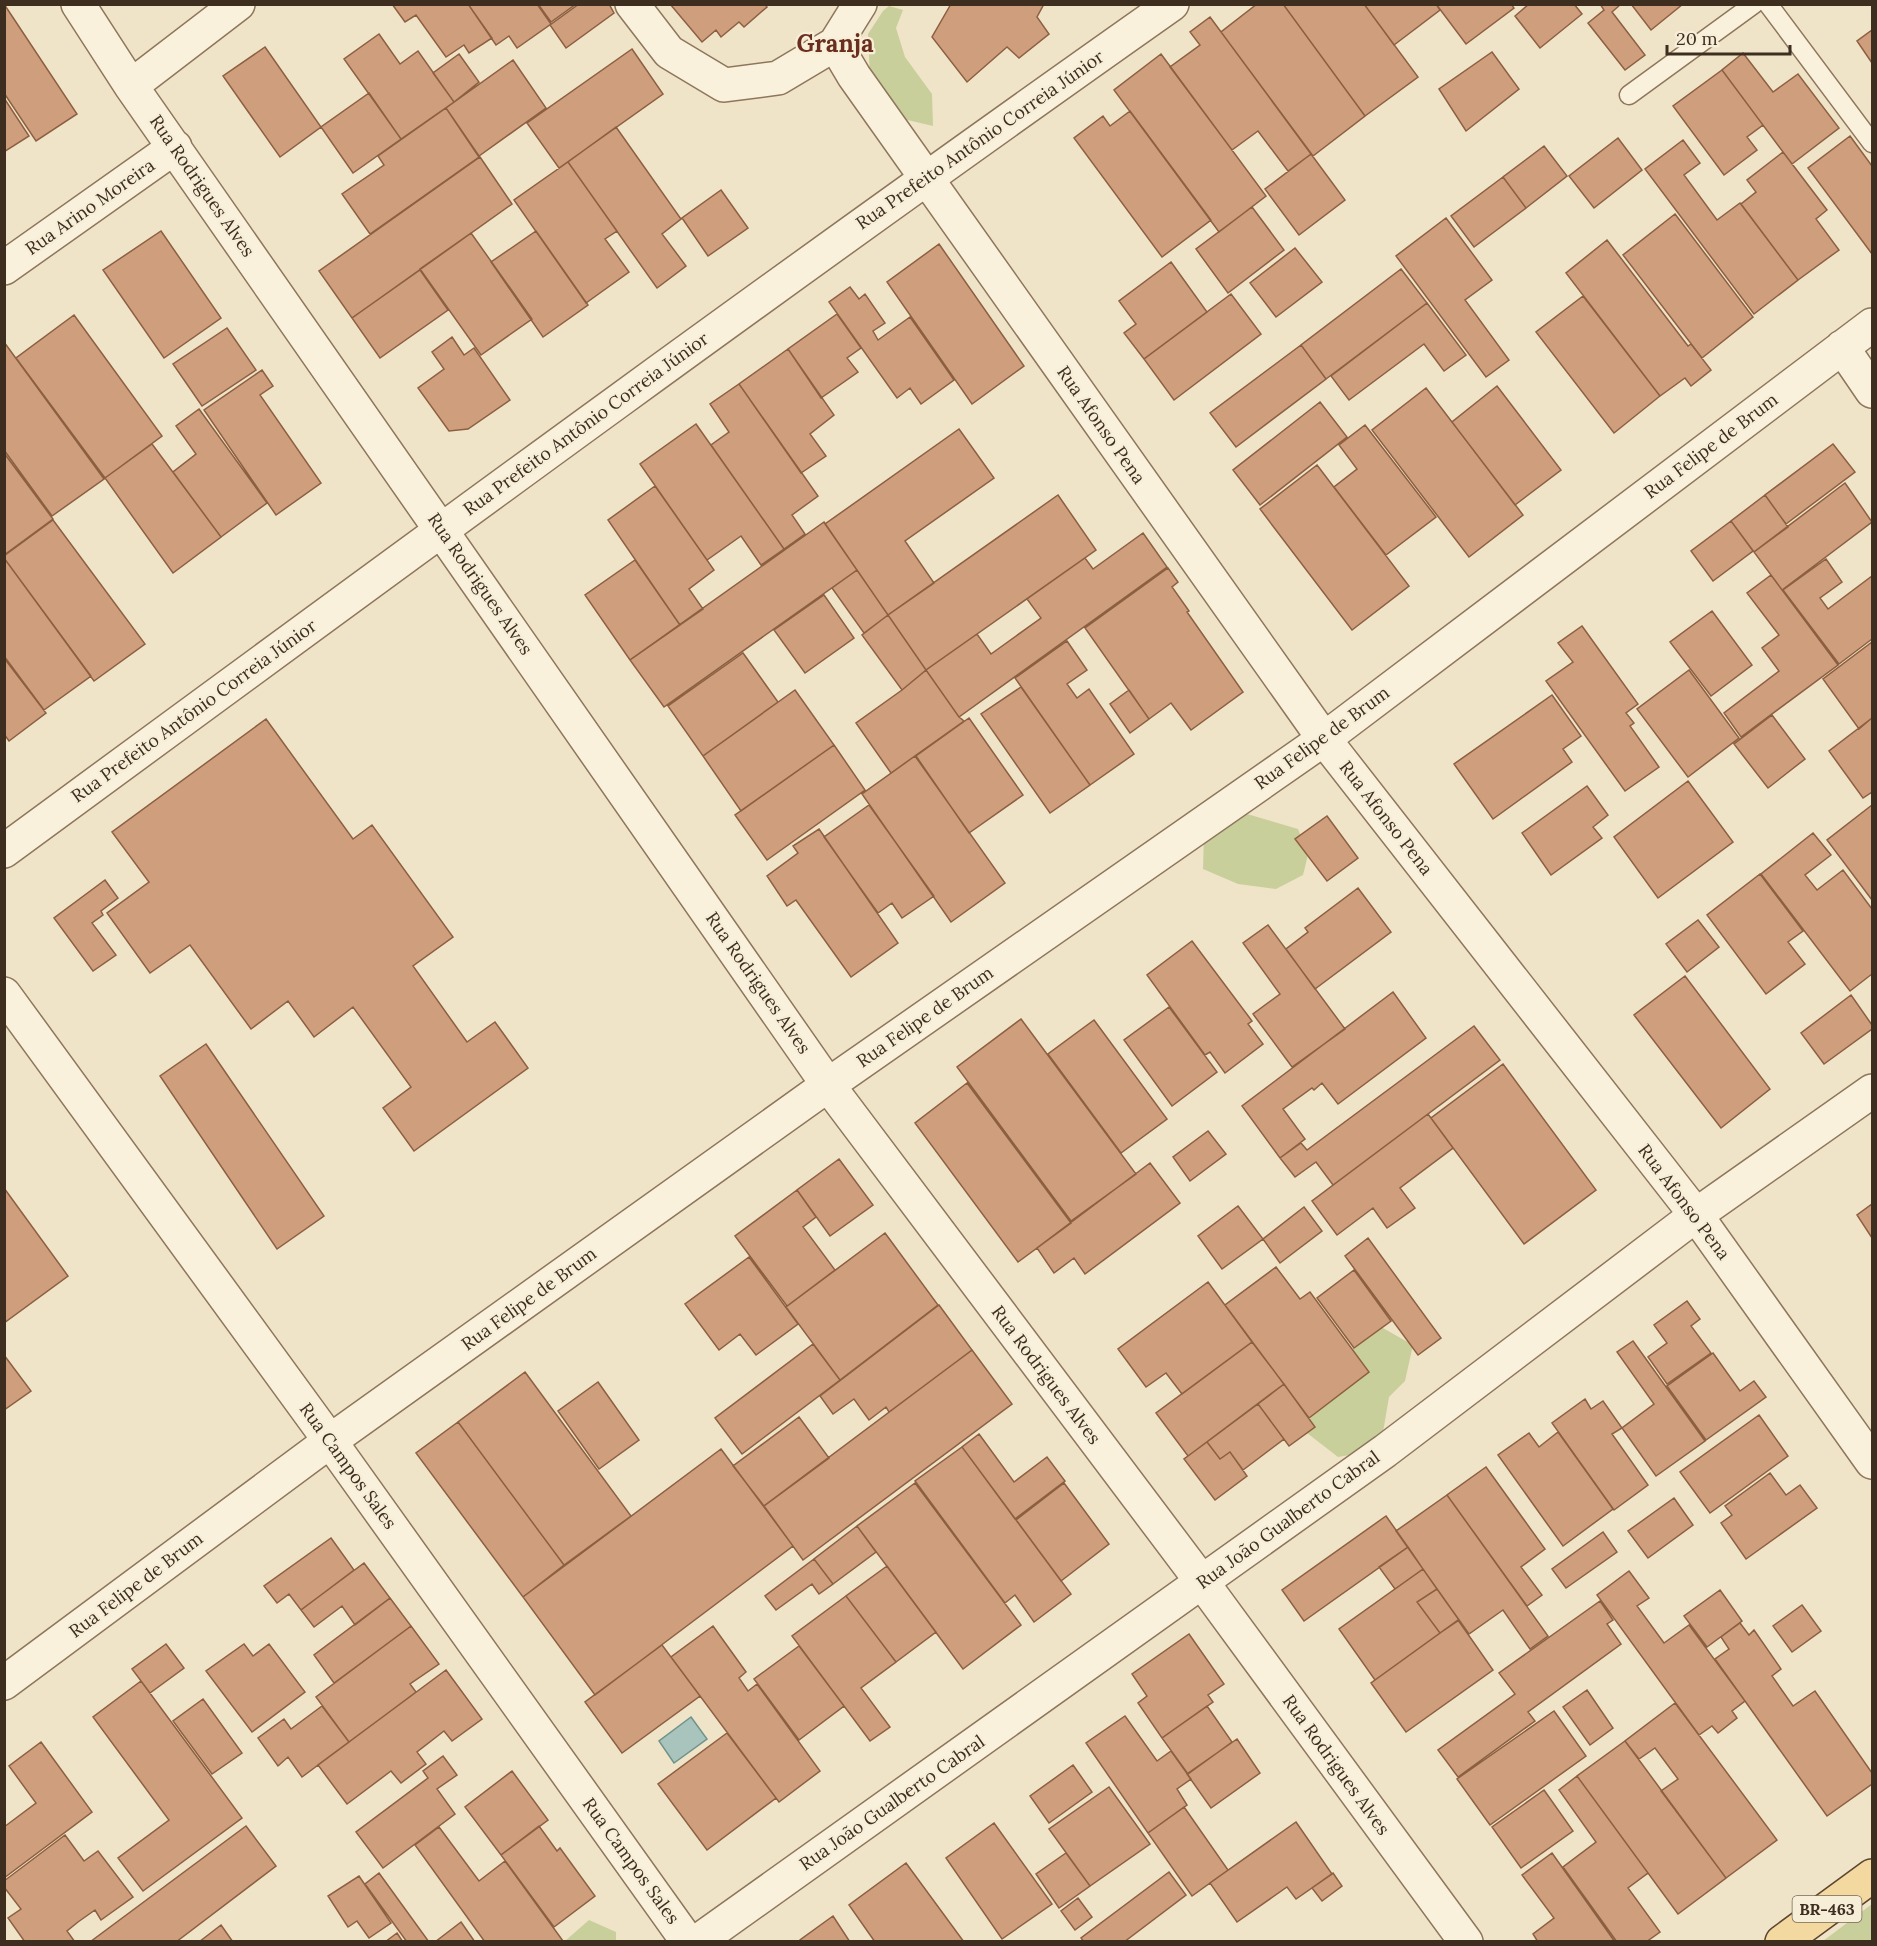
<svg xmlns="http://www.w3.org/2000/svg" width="1877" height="1946" font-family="Lora,serif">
<rect width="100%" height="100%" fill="#f0e4c8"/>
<path fill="#c9cf9b" d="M889,6L903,10L896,28L905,57L932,94L933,126L899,118L870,79L868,34L883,11Z
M1247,814L1298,829L1308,855L1303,875L1276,889L1238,884L1203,869L1204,831Z
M1374,1323L1413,1345L1405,1381L1389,1397L1380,1450L1338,1457L1307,1433L1299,1414Z
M1872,1904V1941H1823Z
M589,1920L616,1932V1941H565Z"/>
<path fill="#a9c4bc" stroke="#6f938a" stroke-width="1.5" d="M691,1717L707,1739L674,1763L659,1741Z"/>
<path fill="#cf9f7d" stroke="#8d5f41" stroke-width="1.5" d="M4,4L77,114L36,141L4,93Z
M392,4H468L492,38L469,53L464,45L446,57L416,15L405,22Z
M468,4H537L551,24L517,48L509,36L496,45Z
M538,4H576L551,22Z
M579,4H609L614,13L566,48L550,25Z
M670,4H765L767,7L744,27L739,22L721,37L716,30L702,42Z
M951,4H1044L1037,17L1049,34L1019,58L1007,47L967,82L932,37Z
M1257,4H1283L1365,116L1313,156L1221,32Z
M1283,4H1364L1418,77L1365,116Z
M1364,4H1436L1440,10L1394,45Z
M1436,4H1511L1514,8L1466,44Z
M1529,4H1574L1582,14L1540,48L1515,16Z
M1600,4H1621L1612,12L1645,55L1625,70L1588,23L1604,10Z
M1631,4H1683L1651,30Z
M1210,17L1311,154L1288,171L1258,131L1232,150L1170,67L1200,45L1190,32Z
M1872,30V63L1857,41Z
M379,34L400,64L418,51L454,102L401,139L344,59Z
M265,47L321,127L280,157L223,76Z
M632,49L663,94L559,168L527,123Z
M1492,52L1519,89L1466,131L1439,89Z
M1743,53L1773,92L1798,74L1839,128L1792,164L1722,70Z
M459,54L479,82L454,102L433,73Z
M1161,54L1266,196L1219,232L1114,90Z
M513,60L546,108L479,156L446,108Z
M1722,70L1763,125L1747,137L1757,150L1724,175L1673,106Z
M369,93L401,139L353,173L321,127Z
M4,98L29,136L4,152Z
M446,108L479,157L370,234L342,194L384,165L378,156Z
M1130,111L1211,220L1162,257L1074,138L1103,116L1110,126Z
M616,127L681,219L662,234L686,266L657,288L568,162Z
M1850,136L1872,166V254L1808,168Z
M1618,138L1642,170L1594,208L1569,176Z
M1683,140L1700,163L1684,175L1717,220L1740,203L1798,280L1754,314L1645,169Z
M1544,146L1567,176L1526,208L1503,177Z
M1783,152L1827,210L1816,219L1839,250L1798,280L1741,204L1756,192L1747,180Z
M1311,154L1345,200L1299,235L1265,189Z
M480,157L512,204L352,318L319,271Z
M568,162L617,231L605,239L629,272L586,303L514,200Z
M1503,177L1526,208L1474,247L1451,216Z
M721,190L748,228L708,256L682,218Z
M1252,207L1284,250L1228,293L1196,249Z
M1675,214L1753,317L1702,358L1623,255Z
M1446,218L1492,280L1465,300L1509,360L1486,377L1396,256Z
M161,231L221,318L164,358L103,270Z
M536,231L588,305L543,337L491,262Z
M471,233L532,319L481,355L420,269Z
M1607,240L1688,346L1691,344L1711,370L1691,386L1685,378L1660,396L1566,273Z
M939,244L1024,366L972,404L887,282Z
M1295,248L1322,282L1276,317L1250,283Z
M1171,262L1207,312L1144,359L1124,333L1136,324L1119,301Z
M1401,269L1427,303L1326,379L1301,345Z
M420,270L448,310L380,358L352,318Z
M850,287L859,299L865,294L885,323L873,331L878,340L910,317L954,380L921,404L910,388L897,398L829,302Z
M1231,294L1261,334L1174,400L1144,359Z
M1583,296L1660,396L1614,433L1536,332Z
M1427,303L1466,355L1444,371L1424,344L1349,400L1331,376Z
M837,314L861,348L847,358L858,372L821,398L788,349Z
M74,315L162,436L105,478L16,358Z
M227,328L256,370L202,406L173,364Z
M452,337L464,355L474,348L510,400L468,429L449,431L418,388L444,369L432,352Z
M4,342L104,479L52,516L4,450Z
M1301,345L1326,379L1236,447L1210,413Z
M788,349L834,415L810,434L826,456L801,473L739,384Z
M262,370L273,386L260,395L321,483L276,515L204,410Z
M739,384L818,496L792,515L805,534L784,549L711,445L729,432L710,404Z
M1497,386L1561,470L1515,505L1452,422Z
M1426,388L1523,515L1469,557L1372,430Z
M1320,402L1347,437L1260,505L1233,470Z
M199,409L267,503L221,537L173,472L196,454L176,426Z
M696,424L784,549L761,565L741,536L707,560L640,464Z
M1365,425L1436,517L1386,555L1334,487L1357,469L1339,445Z
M959,429L994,478L905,541L934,583L888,615L825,524Z
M152,444L221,537L173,573L105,478Z
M1833,444L1855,472L1786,524L1765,495Z
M4,453L53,519L4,555Z
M1317,465L1409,586L1352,630L1260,509Z
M1845,483L1872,522L1782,590L1754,552Z
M655,486L714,570L689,589L703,609L680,625L608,520Z
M1058,495L1096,550L926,670L888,615Z
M1765,495L1788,527L1754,552L1731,521Z
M53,520L145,644L94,681L4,558V556Z
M1731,521L1753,551L1713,581L1691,551Z
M824,522L857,570L664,707L630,660Z
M1143,533L1167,567L959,717L926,670L977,634L991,654L1041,618L1027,599L1085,558L1093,569Z
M4,558L91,676L44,710L4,656Z
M1826,559L1842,582L1820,598L1828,609L1872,576V639L1839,664L1783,590Z
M635,560L680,625L630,660L585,595Z
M1168,568L1178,582L1172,587L1189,611L1187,612L1243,692L1191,730L1171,703L1149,719L1085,628Z
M857,570L888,615L864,633L832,588Z
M1771,575L1838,665L1741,737L1724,713L1779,671L1762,648L1779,635L1747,593Z
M824,595L854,638L805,673L774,630Z
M1712,611L1752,665L1711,696L1670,642Z
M888,615L926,670L902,690L862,635Z
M1582,626L1638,704L1626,713L1634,723L1630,726L1659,767L1625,791L1546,681L1573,662L1558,643Z
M1067,641L1087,670L1067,684L1077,698L1089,689L1134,754L1090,785L1015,678Z
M1872,642V718L1859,729L1823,679Z
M743,653L778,702L703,756L668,706Z
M4,658L46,713L9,741L4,734Z
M926,670L959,717L964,721L891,773L856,723L902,690Z
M1689,670L1739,738L1688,777L1637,709Z
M1021,687L1090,785L1050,813L981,714Z
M795,690L834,745L741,811L703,756Z
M1129,690L1149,719L1130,733L1110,704Z
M1552,695L1581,736L1563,749L1572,762L1493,819L1454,764Z
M1772,715L1805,759L1768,788L1734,744Z
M969,718L1023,795L969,833L916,756Z
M1872,718V792L1863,798L1829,751Z
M266,719L353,839L372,825L453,937L413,966L467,1042L495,1022L528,1068L414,1151L383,1108L411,1087L353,1007L314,1037L288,1001L251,1029L190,945L150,973L107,913L149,882L112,832Z
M834,745L865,790L767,860L735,815Z
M915,756L1005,883L951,922L862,794Z
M1688,781L1733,842L1658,898L1614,837Z
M1587,786L1608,815L1593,827L1602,838L1551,875L1522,833Z
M869,805L934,896L902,918L892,903L878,913L824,837Z
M1872,805V900L1827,840Z
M1327,816L1358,858L1327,881L1295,839Z
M819,829L898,943L851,977L796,900L787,906L767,876L798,853L793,846Z
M1813,833L1831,855L1805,875L1817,890L1843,870L1872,909V974L1850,991L1761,874Z
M1760,874L1803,931L1788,942L1805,964L1766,994L1707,915Z
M105,880L118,898L101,911L103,915L92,923L116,955L93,971L54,918Z
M1358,888L1391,932L1315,989L1286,949L1308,932L1305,928Z
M1698,920L1719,947L1687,972L1666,944Z
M1268,925L1345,1029L1292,1067L1253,1014L1280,994L1243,943Z
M1192,941L1252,1021L1248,1024L1263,1044L1225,1073L1210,1052L1205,1055L1147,975Z
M1685,976L1770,1089L1721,1128L1634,1015Z
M1393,992L1426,1038L1338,1104L1322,1083L1314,1090L1312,1088L1283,1109L1305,1139L1280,1158L1242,1106Z
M1851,995L1872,1025V1029L1824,1064L1801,1033Z
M1169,1007L1217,1072L1172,1106L1124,1040Z
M1021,1019L1136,1174L1071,1221L957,1067Z
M1094,1020L1167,1119L1121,1153L1048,1054Z
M1474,1026L1500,1060L1333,1185L1316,1162L1295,1177L1280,1158L1301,1143L1307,1150Z
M206,1044L324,1216L277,1249L160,1076Z
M1503,1064L1596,1190L1524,1244L1431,1118Z
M967,1083L1071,1223L1018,1262L915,1123Z
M1428,1114L1453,1148L1400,1188L1415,1208L1387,1228L1373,1208L1337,1235L1312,1201Z
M1208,1131L1226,1154L1190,1181L1173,1157Z
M839,1159L873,1205L830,1236L797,1190Z
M1150,1163L1180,1203L1085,1274L1074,1258L1054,1273L1037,1248Z
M4,1188L68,1276L4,1323Z
M797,1190L816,1217L803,1227L835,1270L787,1306L735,1236Z
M1872,1204V1238L1857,1215Z
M1238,1206L1263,1239L1222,1269L1198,1236Z
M1304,1207L1322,1231L1280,1263L1263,1239Z
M885,1233L938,1305L840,1380L786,1307Z
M1368,1238L1441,1338L1418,1355L1345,1256Z
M749,1257L798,1324L756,1355L740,1334L719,1350L685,1304Z
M1276,1267L1300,1299L1310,1292L1369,1372L1309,1418L1225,1305Z
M1354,1270L1391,1321L1354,1348L1317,1298Z
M1208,1282L1252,1342L1182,1394L1166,1373L1146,1387L1118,1349Z
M1687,1301L1700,1319L1691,1326L1711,1353L1667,1384L1648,1357L1667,1343L1654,1325Z
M939,1305L972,1350L889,1412L886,1407L869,1420L854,1399L833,1414L820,1396Z
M1633,1341L1705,1441L1656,1476L1622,1428L1654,1404L1617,1352Z
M1252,1342L1284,1384L1188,1456L1156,1413Z
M813,1344L840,1380L742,1454L715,1418Z
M972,1350L1012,1404L803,1560L764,1506Z
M1713,1353L1740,1391L1754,1381L1766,1397L1706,1440L1667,1386Z
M4,1355L31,1391L4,1410Z
M525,1372L631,1516L564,1565L458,1422Z
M598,1382L639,1440L599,1469L558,1411Z
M1284,1384L1315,1427L1289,1446L1258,1404Z
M1585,1399L1591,1409L1603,1401L1622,1428L1612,1434L1648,1485L1614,1510L1552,1423Z
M1258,1404L1284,1439L1243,1470L1230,1452L1220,1459L1207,1442Z
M1759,1415L1788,1456L1710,1513L1680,1472Z
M799,1417L829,1458L764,1506L733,1466Z
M458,1422L564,1565L523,1597L416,1453Z
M1558,1432L1613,1509L1563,1546L1498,1455L1529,1433L1539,1447Z
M979,1434L1014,1482L1047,1457L1065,1481L1015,1519L962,1447Z
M1207,1442L1220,1459L1230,1452L1247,1476L1215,1500L1184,1459Z
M962,1447L1071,1594L1034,1622L1015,1595L1005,1603L915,1481Z
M721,1449L793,1546L595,1695L523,1597Z
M1486,1467L1545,1549L1521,1567L1542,1595L1527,1606L1447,1495Z
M1770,1473L1786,1495L1800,1485L1817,1508L1746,1559L1721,1523L1732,1515L1725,1506Z
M915,1483L1021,1625L963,1669L857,1526Z
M1064,1483L1109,1544L1061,1581L1016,1520Z
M1447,1495L1548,1636L1530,1649L1503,1610L1469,1634L1396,1531Z
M1674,1498L1693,1525L1648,1558L1628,1531Z
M1386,1516L1408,1547L1304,1621L1282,1590Z
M857,1526L876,1552L833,1584L814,1559Z
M1603,1532L1617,1552L1566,1588L1552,1569Z
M331,1538L354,1570L301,1610L289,1594L277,1603L264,1586Z
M1408,1547L1423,1569L1395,1589L1379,1567Z
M814,1559L833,1584L819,1594L812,1584L776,1610L765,1596Z
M364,1563L390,1598L355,1625L342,1606L314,1627L301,1610Z
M887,1566L936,1632L896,1662L846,1596Z
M1423,1569L1437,1589L1417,1602L1440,1633L1375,1680L1339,1629Z
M1629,1571L1649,1598L1637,1606L1664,1643L1689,1625L1745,1701L1732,1711L1737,1718L1718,1733L1712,1726L1699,1735L1597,1595Z
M1437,1589L1459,1620L1440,1633L1417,1602Z
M1720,1590L1742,1621L1707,1647L1684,1616Z
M846,1596L896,1662L861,1688L890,1727L870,1741L792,1636Z
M390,1598L411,1626L334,1683L314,1655Z
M1600,1601L1613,1620L1607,1624L1621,1644L1528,1712L1535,1721L1458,1777L1438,1750L1515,1694L1499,1673Z
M1802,1605L1821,1631L1792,1652L1773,1626Z
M1458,1620L1493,1670L1406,1732L1371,1683Z
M1740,1623L1749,1635L1754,1630L1781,1669L1772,1676L1793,1706L1815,1691L1872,1773V1784L1827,1816L1715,1659L1729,1649L1721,1637Z
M411,1626L439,1664L410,1684L416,1692L349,1742L316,1697Z
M713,1626L746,1672L739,1678L748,1691L757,1684L820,1771L779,1802L671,1657Z
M1189,1634L1224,1684L1208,1695L1213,1702L1162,1738L1138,1703L1147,1696L1132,1674Z
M166,1644L184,1668L150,1693L132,1669Z
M244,1644L253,1656L269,1644L305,1692L252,1732L206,1671Z
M662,1645L700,1696L622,1753L585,1702Z
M799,1646L844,1706L799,1740L754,1679Z
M446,1670L482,1719L452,1741L444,1731L417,1752L426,1764L401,1783L391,1771L347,1804L318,1765Z
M141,1681L242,1818L143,1891L118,1858L169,1820L93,1717Z
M1587,1690L1613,1728L1590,1745L1563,1707Z
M203,1699L242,1753L212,1774L173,1721Z
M1675,1703L1777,1840L1726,1878L1661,1791L1678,1779L1655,1748L1639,1759L1625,1741Z
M322,1706L349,1742L302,1777L288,1757L278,1766L258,1738L284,1719L291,1729Z
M1207,1706L1232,1742L1188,1774L1162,1738Z
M1554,1711L1586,1756L1490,1825L1457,1779Z
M1125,1716L1157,1761L1171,1751L1191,1779L1177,1789L1187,1805L1148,1833L1086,1743Z
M727,1733L776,1798L707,1850L658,1784Z
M1237,1739L1260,1773L1211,1808L1187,1774Z
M1625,1741L1726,1878L1678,1914L1577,1776Z
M41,1742L92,1812L4,1878V1827L36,1803L9,1766Z
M443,1756L457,1775L437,1789L455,1814L383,1868L356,1832L428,1778L423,1771Z
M1073,1765L1092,1792L1049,1823L1030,1796Z
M512,1771L548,1820L501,1855L465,1807Z
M1577,1776L1648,1873L1628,1888L1660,1932L1646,1942H1617L1563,1867L1596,1842L1559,1790Z
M1109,1787L1150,1844L1090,1886L1049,1829Z
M1544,1790L1573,1831L1521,1868L1492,1827Z
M1184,1807L1228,1870L1192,1896L1148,1833Z
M1296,1822L1332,1874L1296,1899L1287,1887L1237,1922L1210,1883Z
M994,1823L1052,1904L1002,1939L946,1858Z
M246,1826L276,1866L176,1942H90Z
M539,1826L557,1851L560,1848L595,1896L554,1927L501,1855Z
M439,1827L479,1881L505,1861L563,1941L485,1942L415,1845Z
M65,1835L84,1861L98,1851L133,1897L101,1920L95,1910L78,1922L67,1931L75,1942H25L8,1918L21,1909L4,1887V1881Z
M1066,1853L1090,1886L1059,1908L1036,1874Z
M1552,1853L1615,1942H1538L1533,1934L1554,1918L1522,1875Z
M906,1863L964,1942H875L849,1905Z
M1169,1872L1186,1895L1124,1942H1084L1081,1938Z
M379,1873L429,1942H407L365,1884Z
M1333,1873L1342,1886L1322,1901L1312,1888Z
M359,1876L391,1923L369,1938L357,1921L348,1927L328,1896Z
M1078,1898L1092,1917L1075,1930L1061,1911Z
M833,1916L850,1942H800V1940Z
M461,1922L475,1942H435Z
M221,1925L233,1942H199Z
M397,1933L403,1942H385Z"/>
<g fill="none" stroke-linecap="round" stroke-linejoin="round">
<g stroke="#8d765c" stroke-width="21">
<path id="lane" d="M1768,4L1872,143
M1629,95L1754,4"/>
</g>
<g stroke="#8d765c" stroke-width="36">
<path id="street" d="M78,4L131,86L828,1085L1202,1582L1466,1942
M632,4L669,52L724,85L778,78L835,44L860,4
M835,44L854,76L1324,739L1696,1215L1872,1462
M131,86L238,4
M4,268L175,147
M1842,347L1872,391
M4,851C392,566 779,281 1172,4
M4,994L330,1441L688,1942
M4,1683L330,1441L828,1085L1324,739L1872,325
M697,1942L1385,1451L1696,1215L1872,1091"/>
</g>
<g stroke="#5b4430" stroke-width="36">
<path id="primary" d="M1782,1942L1872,1876"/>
</g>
<use href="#lane" stroke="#faf1dc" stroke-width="18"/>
<use href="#street" stroke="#faf1dc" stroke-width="33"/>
<use href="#primary" stroke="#f3d9a0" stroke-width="33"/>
</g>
<g text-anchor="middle" stroke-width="4.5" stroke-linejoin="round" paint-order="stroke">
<rect fill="#f7eed8" stroke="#756857" stroke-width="1.5" x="1792.5" y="1896" width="69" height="26" rx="4.5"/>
<g font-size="16" font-weight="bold" fill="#3d2e20">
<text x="1827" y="1915">BR-463</text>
</g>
<g font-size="18" fill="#3d2e20" stroke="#f7eed8">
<text transform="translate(980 140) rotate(-35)" y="6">Rua Prefeito Antônio Correia Júnior</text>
<text transform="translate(202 186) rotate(55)" y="6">Rua Rodrigues Alves</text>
<text transform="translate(90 207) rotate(-35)" y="6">Rua Arino Moreira</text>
<text transform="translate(586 424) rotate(-36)" y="6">Rua Prefeito Antônio Correia Júnior</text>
<text transform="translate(1101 425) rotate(55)" y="6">Rua Afonso Pena</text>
<text transform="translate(1711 446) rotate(-37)" y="6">Rua Felipe de Brum</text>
<text transform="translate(480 584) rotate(55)" y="6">Rua Rodrigues Alves</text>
<text transform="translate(194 711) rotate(-36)" y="6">Rua Prefeito Antônio Correia Júnior</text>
<text transform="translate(1322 738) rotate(-36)" y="6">Rua Felipe de Brum</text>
<text transform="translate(1386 818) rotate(52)" y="6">Rua Afonso Pena</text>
<text transform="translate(758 983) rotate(55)" y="6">Rua Rodrigues Alves</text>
<text transform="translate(925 1017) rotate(-35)" y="6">Rua Felipe de Brum</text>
<text transform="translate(1684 1202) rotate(53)" y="6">Rua Afonso Pena</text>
<text transform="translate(529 1299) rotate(-36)" y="6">Rua Felipe de Brum</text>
<text transform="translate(1046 1375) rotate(53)" y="6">Rua Rodrigues Alves</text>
<text transform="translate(348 1466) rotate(54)" y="6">Rua Campos Sales</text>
<text transform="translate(1288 1520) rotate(-36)" y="6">Rua João Gualberto Cabral</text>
<text transform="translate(136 1585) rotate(-37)" y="6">Rua Felipe de Brum</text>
<text transform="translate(1336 1765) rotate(54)" y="6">Rua Rodrigues Alves</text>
<text transform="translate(892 1803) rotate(-35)" y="6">Rua João Gualberto Cabral</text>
<text transform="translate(631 1861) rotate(54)" y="6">Rua Campos Sales</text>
</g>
<g font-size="24" font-weight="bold" fill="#6b2e1e" stroke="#f7eed8">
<text x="835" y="52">Granja</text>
</g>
</g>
<rect width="1877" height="1946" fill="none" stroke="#3d2e20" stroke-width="12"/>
<path d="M1667 45v9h123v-9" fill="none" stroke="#3d2e20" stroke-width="3"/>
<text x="1676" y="45" font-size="18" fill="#3d2e20" stroke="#f7eed8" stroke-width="4.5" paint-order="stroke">20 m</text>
</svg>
